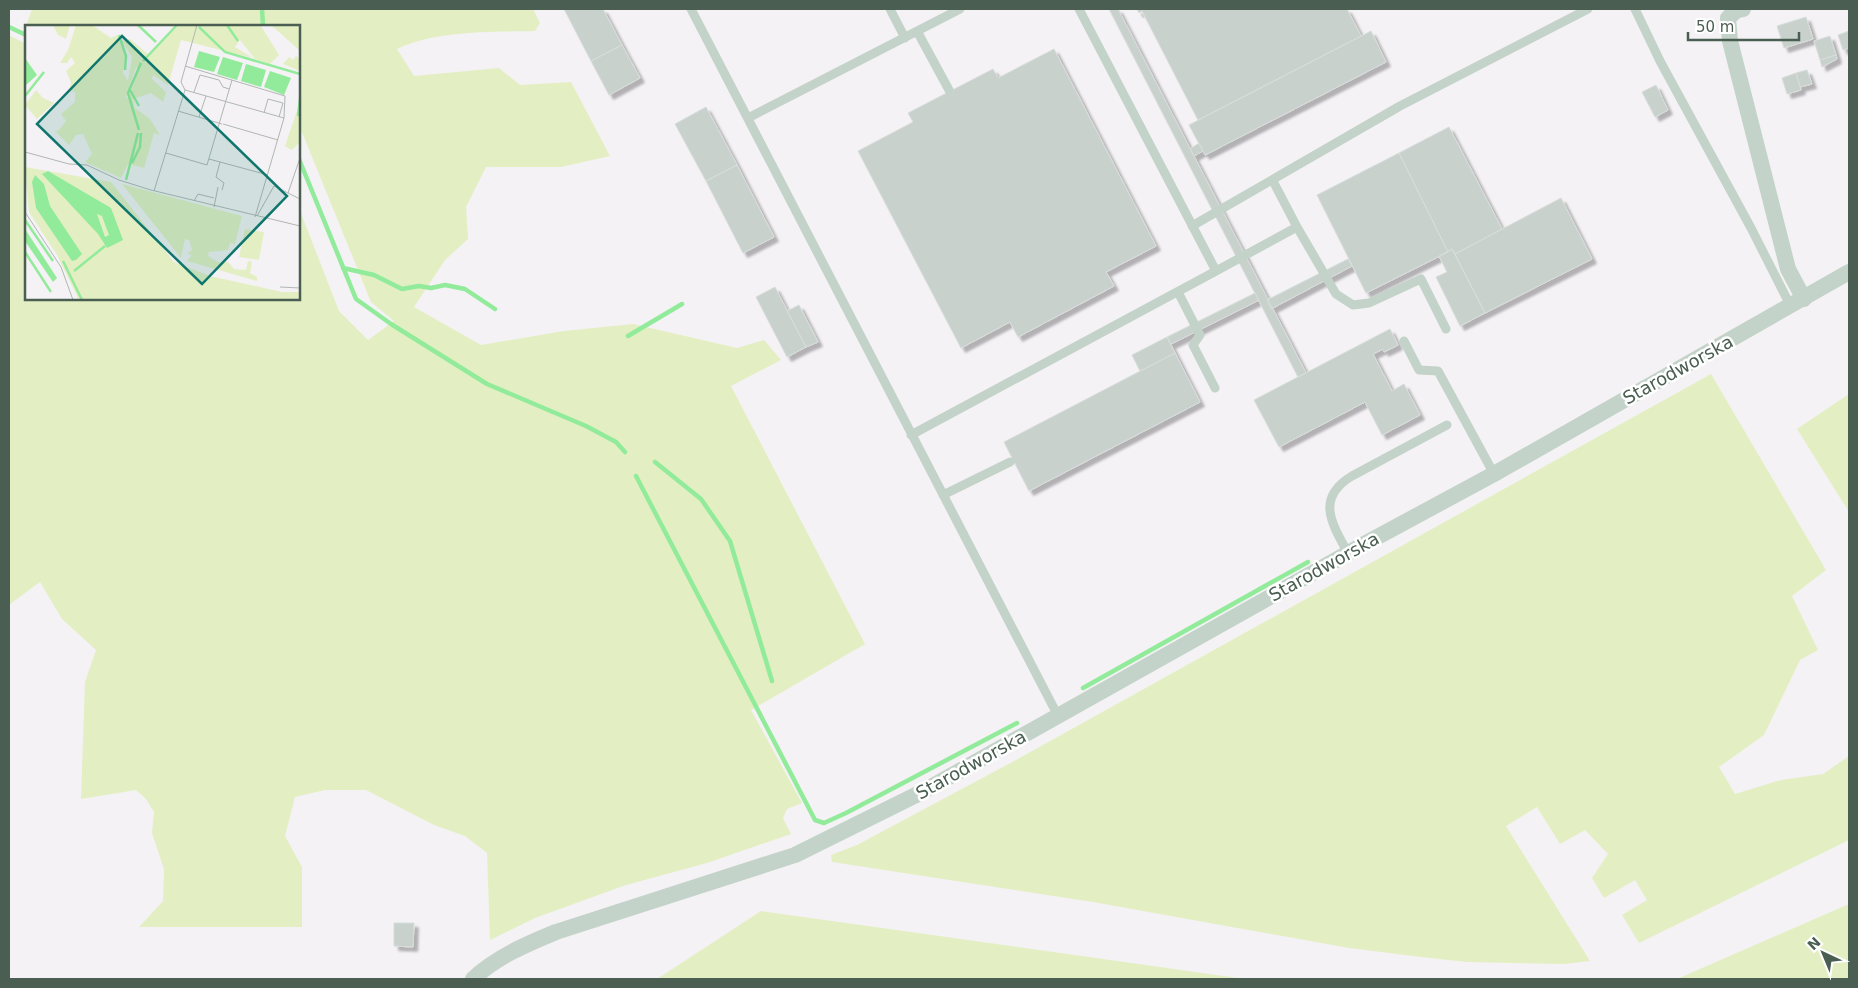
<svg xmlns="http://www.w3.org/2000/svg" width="1858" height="988" font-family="'DejaVu Sans',sans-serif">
<defs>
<filter id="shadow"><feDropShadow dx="4.5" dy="4.5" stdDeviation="1" flood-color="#0004"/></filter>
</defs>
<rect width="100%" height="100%" fill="#f4f2f4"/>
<path fill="#e3efc3" d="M32,9H533L540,23L535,31C492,32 435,30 397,49L414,76L499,68L520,85L571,82L610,156L561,167H486L466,207L468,239L445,260L414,307L481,345L564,331L633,324L737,348L764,340L781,360L731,386L865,644L751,710L802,803L787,809L783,818L791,834L707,863L626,885L535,918L490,940L487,853L465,836L434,825L366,790H325L295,797L285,836L302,867V927H139L163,901L164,869L152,833L154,812L146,799L136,790L81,799L85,682L96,650L62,619L40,582L9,605V35L26,44V299H299V208L339,311L368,340L394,321L371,302L299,125V26H26Z
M1711,374L1826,570L1792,596L1818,650L1800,660L1764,735L1719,767L1735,794L1781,780L1823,774L1849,756V840L1639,943L1622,915L1647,900L1635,880L1604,898L1592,878L1608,854L1585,830L1560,844L1537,807L1506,826L1590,961L1564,964L1467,962L1421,957L1349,948L1093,902L832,862L831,855L857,845L1016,760Z
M1849,394V512L1797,429Z
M1849,904V979H1677Z
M761,911L1245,979H657Z"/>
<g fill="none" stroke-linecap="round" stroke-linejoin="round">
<path stroke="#91eb9a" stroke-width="4.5" d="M262,9L263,26
M9,27L26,35
M299,159L356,299L391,324L487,384L586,426L616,442L625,452
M343,268L374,275L402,289L419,286L431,288L445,285L465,289L495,309
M628,336L682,304
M655,462L701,499L730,541L772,681
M636,476L815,820L824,823L846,813L1017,723
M1083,688L1308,562"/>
</g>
<path fill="#c9d1cd" stroke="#d6ddda" filter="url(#shadow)" d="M564,9H603L622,45L591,61Z
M1109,9H1118L1306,373L1298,377Z
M1137,9H1347L1361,36L1198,120L1142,11L1139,13Z
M1806,17L1813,39L1784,48L1777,26Z
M1371,31L1386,62L1205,155L1189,125Z
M1849,31V48L1843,50L1838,35Z
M1830,36L1836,55L1820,60L1814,41Z
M622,45L640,78L609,95L591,61Z
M1054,49L1156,246L1106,272L1114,286L1018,337L1010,322L961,348L858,151L913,122L908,113L993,69L998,78Z
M1836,55L1837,59L1822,67L1820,60Z
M1807,70L1812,84L1800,87L1796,73Z
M1796,73L1801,90L1787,94L1782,78Z
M1656,85L1668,110L1655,117L1642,92Z
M706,107L737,165L706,181L675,124Z
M1449,127L1502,229L1455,254L1452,249L1448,252L1399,153Z
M1199,143L1203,151L1194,156L1190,149Z
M1399,153L1448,252L1366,293L1317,195Z
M737,165L774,237L743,253L706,181Z
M1561,198L1592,259L1485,313L1455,254Z
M1452,249L1485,313L1460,326L1436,277L1447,272L1439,256Z
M1348,259L1352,266L1271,309L1267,300Z
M775,287L806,347L787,357L756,297Z
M1255,293L1259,300L1171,344L1167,337Z
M799,305L818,342L806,347L787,311Z
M1390,329L1398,345L1384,352L1383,349L1373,354L1392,391L1404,384L1420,415L1382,435L1365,402L1279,447L1254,400Z
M1167,337L1175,353L1140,371L1132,355Z
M1175,353L1200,402L1029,491L1004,442Z
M394,923H414L413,947L394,946Z"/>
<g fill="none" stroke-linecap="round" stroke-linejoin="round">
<path stroke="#c3d3c9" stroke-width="9" d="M691,9L1058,716
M890,9L905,38
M1635,9L1660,61L1751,228L1791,307
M917,31L949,90
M748,118L960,9
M1273,181L1297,227L1336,294L1353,305L1369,303L1421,279L1446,329
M1192,226L1400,106L1588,9
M1216,271L1297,227
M1178,292L1200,335L1193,345L1215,388
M1404,341L1419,370L1438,371L1494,474
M911,435L1216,271L1079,9
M943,495L1010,462
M1348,553C1332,524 1315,498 1352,476L1447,425"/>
<path stroke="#c3d3c9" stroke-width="16" d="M1743,9L1737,10L1728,18L1730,41L1788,269L1804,299
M473,979C496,957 527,944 556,932L795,855L922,792L1368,542L1494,474L1849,272"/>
</g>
<g text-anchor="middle" stroke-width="5" stroke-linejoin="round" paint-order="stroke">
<g font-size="18" fill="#4a5f51" stroke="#fff">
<text transform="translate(1678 370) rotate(-29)" y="6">Starodworska</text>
<text transform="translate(1324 567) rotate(-29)" y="6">Starodworska</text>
<text transform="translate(971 765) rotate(-29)" y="6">Starodworska</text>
</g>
</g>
<g transform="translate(25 25)">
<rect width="275" height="275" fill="#f4f2f4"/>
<path d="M28,0H45L41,14L33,10ZM51,0H67L86,13L93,10L100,32L98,48L103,56L107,32L97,16L105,14L124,30L154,0L236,1L254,30L245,39L230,34L215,15L210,22L228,33L156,15L143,60L128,50L127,54L141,67L138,77L126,68L108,74L110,83L125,94L135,110L129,108L119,143L103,139L96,153L60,137L67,129L58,109L51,110L44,120L30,106L34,105L41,96L36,89L50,77V67L44,66L46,57L41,46L50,38L46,32L42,38H35L43,25ZM111,42L114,44L104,73H101ZM246,0H275V26L274,25ZM271,31L275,34V46L258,39L264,32L268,35ZM11,65L18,73L29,78L12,94L0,80ZM275,77V117L267,125L260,121ZM0,142L86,157L149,237L185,251L257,267H275V275H54L32,230L4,187ZM97,159L217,191L210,219L205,218L203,225L184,227L183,231L193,237H203L209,244L221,245L223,236L227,237L225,248L232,252V256L162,236L167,230L162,229L167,225L164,215L160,214L156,233ZM220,204L239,207L234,235L214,232Z" fill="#e3efc3" fill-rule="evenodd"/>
<path d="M174,26L195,32L189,47L169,42ZM198,32L218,38L212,55L192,49ZM0,33L12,50L1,60H0ZM221,39L241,45L236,62L216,56ZM245,46L266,53L259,70L239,62ZM23,146L86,183L98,215L82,223L73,209L17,149ZM72,189L77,191L81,202L84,210L80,212ZM10,150L19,159L25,181L57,229L51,235L47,236L11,183L7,157ZM0,204L32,253L28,257L0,216Z" fill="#91eb9a" fill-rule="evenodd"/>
<path fill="none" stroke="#91eb9a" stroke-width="2.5" d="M113,0L131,17M202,0L213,16M174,2L200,27L275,49M94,10L101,31L100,45M118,36L152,0M105,65L114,81M0,71L19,47M273,91L275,74M114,105L103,68L116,38M107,138L115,122L116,108M101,155L113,108M0,195L28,236M0,227L26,267M38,236L57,275M49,246L80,221"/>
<path fill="none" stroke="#b0b7b3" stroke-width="1" d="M160,41L260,71L259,93M160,65L156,57L172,0M169,67L175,50L194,55L198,62L204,64M153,86L197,99M239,88L243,74L258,78L254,92M174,92L181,71M198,99L253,115M0,127L44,139L62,140L94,155L126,165L275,201M141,128L182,140L207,55M184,134L243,150M195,137L191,152L199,158L197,165M129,166L160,65L259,93L230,192M263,168L275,133M169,176L173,169L189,173M189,182L193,162M0,187L36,242L48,275M232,191L249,161L275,174M255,262L275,263"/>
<path fill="#0f766e" fill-opacity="0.15" stroke="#0f766e" stroke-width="2.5" d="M97,11L262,171L177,259L12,99Z"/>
<rect width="275" height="275" fill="none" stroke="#4a5f51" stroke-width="2.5"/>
</g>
<rect width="1858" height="988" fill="none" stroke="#4a5f51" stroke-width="20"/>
<g transform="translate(1823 953) rotate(316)" stroke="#ffffff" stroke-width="4" paint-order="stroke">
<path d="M0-4L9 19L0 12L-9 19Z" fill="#4a5f51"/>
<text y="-8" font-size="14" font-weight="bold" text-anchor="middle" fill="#4a5f51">N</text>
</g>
<path d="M1688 32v8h111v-8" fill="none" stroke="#4a5f51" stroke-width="2.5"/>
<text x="1696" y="32" font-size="15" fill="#4a5f51" stroke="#ffffff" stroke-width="4" paint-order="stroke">50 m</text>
</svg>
